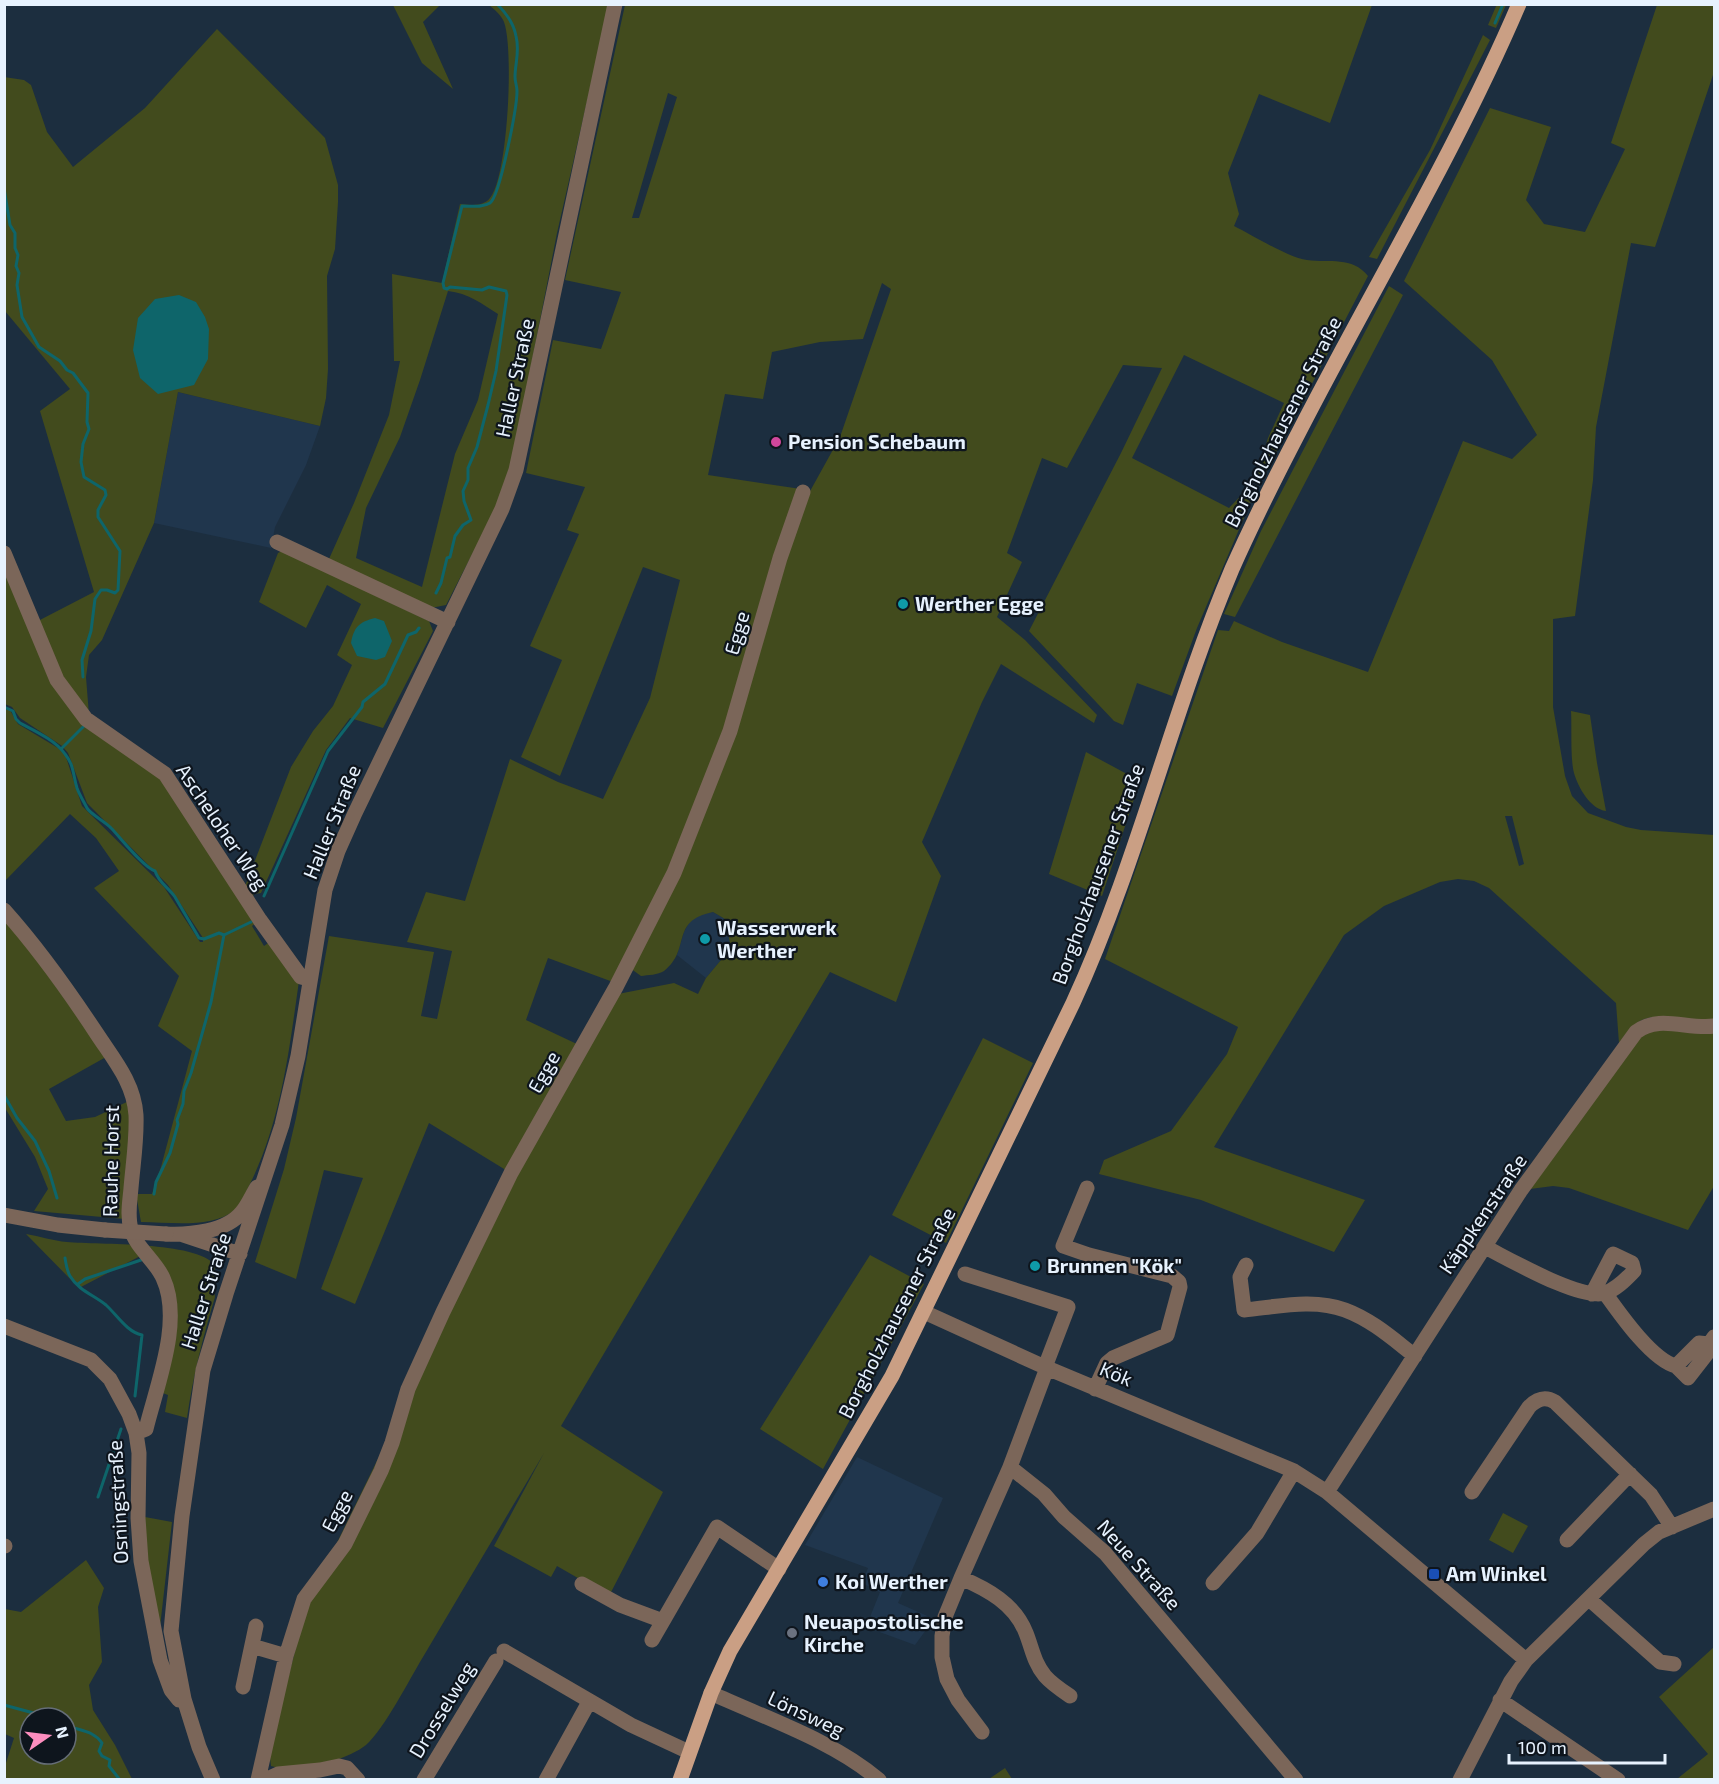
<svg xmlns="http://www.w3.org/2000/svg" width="1719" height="1784" font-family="'Exo 2',sans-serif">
<rect width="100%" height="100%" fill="#1c2e3f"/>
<path fill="#20364d" d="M178,392L320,426L306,465L275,527L271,548L154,523Z
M713,912L725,919L731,948L706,978L677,955L684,932L690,921L698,915Z
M857,1457L943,1498L898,1603L934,1619L915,1645L866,1627L880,1592L862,1583L868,1568L805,1545Z"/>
<path fill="#424b1d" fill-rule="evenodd" d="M1497,4L1506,5L1496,28L1488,25Z
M393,5H440L423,22L453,89L422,63Z
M489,5H609L557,233L514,453L497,506L446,605L431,608L329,559L354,503L389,415L400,361H394L392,274L442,283L460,204C470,205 483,207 490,198C508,176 514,49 504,22C502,16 494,9 489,5ZM448,291C468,293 482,304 498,314L478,400L455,454L422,587L356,558L366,508L400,437L420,380Z
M625,5H1372L1330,123L1259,94L1228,173L1239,214L1234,226C1252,235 1289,258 1307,260C1330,263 1352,256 1368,276L1263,478L1257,472L1268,438L1284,403L1184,355L1132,458L1229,508L1249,487L1255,492L1197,628L1172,696L1137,683L1123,725L1114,721L1029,631L1121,453L1162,368L1123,365L1067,468L1042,458L1007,553L1022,562L997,617L1025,640L1097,715L1094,723L1001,664L982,702L922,842L941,876L896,1002L830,972L561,1426L663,1492L609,1596L557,1566L551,1577L494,1546L544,1453C504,1521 463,1589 423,1657C409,1680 385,1728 366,1745C346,1761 295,1774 271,1766L269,1750L308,1602L516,1176L618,994L674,983L698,994L706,978L731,948L725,919L713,912C669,921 692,949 664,971C658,975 648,975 641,976L630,968L677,875L809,493L840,437L891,289L882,283L863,339L820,342L772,352L763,399L725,394L708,475L801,489L726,730L670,871L613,982L548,958L526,1020L579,1045L509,1172L429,1123L355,1304L321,1289L363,1178L324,1170L296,1279L255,1262L284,1169L296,1118L329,936L434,952L421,1016L437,1019L452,951L407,942L426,892L465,901L510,759L558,782L603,799L650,698L680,580L643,567L560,776L521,757L562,660L530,646L579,534L567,530L585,487L526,473L553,340L601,349L621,292L565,280ZM668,93L677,97L639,218H632Z
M1657,5H1714V72L1655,247L1631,243L1596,427L1593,480L1575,616L1553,619V707L1565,776L1572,796L1588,813L1626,827L1641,830L1714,835V1023L1653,1017C1636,1019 1629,1030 1619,1043L1616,1003L1489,888L1474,881L1458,879L1440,882L1384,906L1344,935L1214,1147L1365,1200L1334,1252L1201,1200L1099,1174L1104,1160L1171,1131L1227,1054L1238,1027L1105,959L1218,630L1229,631L1234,621L1282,642L1368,672L1463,441L1512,459L1537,435L1492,360L1404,281L1490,108L1551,127L1526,200L1544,224L1585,232L1625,149L1611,143ZM1505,816H1512L1524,864L1519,866Z
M217,29L325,138L338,185V202L335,249L327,276L328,369L326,398L320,426L178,392L154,523L102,640L89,655L86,677L89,715L61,678L36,622L94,592L40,411L70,389L5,311L4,77L24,80L31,85L47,132L73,167L145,108Z
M1483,35L1490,40L1377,259L1369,257L1430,150Z
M1389,286L1403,295L1235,617L1224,614L1261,531Z
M282,551L429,621L433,631L383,728L350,718L326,750L261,893L254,894L251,900L244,889L291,767L313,731L333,706L352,665L337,655L361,604L327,585L306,628L259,602L278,553Z
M4,562L54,682L153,771L170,788L257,922L252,926L264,946L271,941L299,981C289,1051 281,1122 249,1186C245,1194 242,1205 235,1210C211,1229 170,1222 141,1222L136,1194H152L161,1167L192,1051L158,1026L179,976L94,888L119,871L96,838L70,814L5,881V709L10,710L18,724L58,748L65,754L82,806L164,887L200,942H203V938L168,885L87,803L68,753L62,746L20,718L12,707L5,704Z
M1571,711L1590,715L1597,763L1606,811C1590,809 1578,787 1574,773C1570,758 1572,727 1571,711Z
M1086,752L1140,781L1102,896L1049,874Z
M5,915L106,1057L49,1089L66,1121L95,1117L131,1100L125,1219L34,1211L48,1189L35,1157L5,1108Z
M1654,1030H1714V1186L1688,1230L1569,1188L1553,1186L1530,1189L1637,1036Z
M983,1038L1033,1063L946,1243L892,1215Z
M26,1234C40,1236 53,1241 67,1242C99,1245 196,1241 215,1265L214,1289L215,1297C203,1337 193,1376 187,1418L165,1412L168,1395L160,1392L176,1302L148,1252L79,1288Z
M870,1255L924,1284L823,1469L760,1429Z
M1503,1513L1528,1526L1513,1553L1489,1540Z
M145,1517L172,1522L160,1627L147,1560Z
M86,1560L104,1588L98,1607L102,1662L89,1685L93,1710L115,1745L132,1779H5V1766L14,1738L5,1734V1609L21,1612ZM30,1718H66V1754H30Z
M1714,1647V1779H1677L1708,1754L1659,1697Z
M1005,1768L1012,1779H989Z"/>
<path fill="#0e656a" d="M179,295L196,302L205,317L209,329L208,359L194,385L158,394L140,378L133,350L138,318L155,299Z
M375,618L384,621L392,641L385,657L376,660L357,656L351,643C354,627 359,622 375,618Z"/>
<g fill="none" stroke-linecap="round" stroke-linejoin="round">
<path stroke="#0e656a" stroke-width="3" d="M1495,23L1503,4
M4,188L10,225L15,233V248L18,255L16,266L19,273L17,285L22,317L39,347L60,361L67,370L73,373L88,393L87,422L89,429L83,444L81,462L84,477L105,490L106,495L98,510V517L120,551L118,590L115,593L107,590H101L95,599L91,631L82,660L83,677
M436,593L441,583L447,558L450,557L455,536L463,525L471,520L464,501L463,491L468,480V468L477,447L488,405L496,371L507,295L506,291L489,287L482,290L450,287L447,289L444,288L443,283L462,206C471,206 482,208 490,203C500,196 517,107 517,91C517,86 515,82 515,77C515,63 520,52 516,36C514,24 506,13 497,4
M4,707L13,711L16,719L20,723C35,731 55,740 65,754C74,765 73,775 77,788C79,794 84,802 87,808C90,814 106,822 111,828C120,837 143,867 155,871C159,883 168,887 175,897C183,911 191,924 199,938L204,939L219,933L224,935L211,1002L191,1073L184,1091L183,1104L177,1120L178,1124L170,1153L156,1182L154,1194
M61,749L85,725
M264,896L328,751L362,707L363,702L385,684L408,635L416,632L419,628
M224,935L251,922
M4,1095L17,1118L35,1141L49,1171L57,1198
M65,1258C66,1264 67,1271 70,1276C79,1291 94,1295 106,1305C117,1315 127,1332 142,1335L135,1396
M78,1284L85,1279L141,1260
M98,1497L121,1429
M4,1705L52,1718
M66,1725C79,1731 93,1730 102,1743L99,1751L102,1756L110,1760L109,1766L120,1780"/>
<path stroke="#7b6659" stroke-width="15" d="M277,542L448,622
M4,553L57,680L86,719L165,774L260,920L301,977L309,979
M4,910C39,949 68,990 97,1034C114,1060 134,1083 136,1115C137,1139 133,1164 131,1188C130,1201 127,1215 131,1229C136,1248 155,1260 163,1278C183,1321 157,1384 146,1429L136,1433
M1087,1188L1063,1246L1089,1255L1172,1276L1179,1282L1180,1287L1167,1335L1113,1358L1107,1363L1095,1389
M4,1215L58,1225L105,1230
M166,1234C190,1235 226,1232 242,1212C248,1205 252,1195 257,1187
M183,1235L240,1254
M1485,1247C1509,1259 1581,1301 1605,1293C1617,1289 1626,1279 1634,1271L1632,1263L1613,1254L1592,1294
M1246,1265L1240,1277L1244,1310C1276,1307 1314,1298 1345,1310C1372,1320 1393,1339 1415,1356
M965,1274L1068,1307L1045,1367
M1605,1293C1620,1314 1652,1360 1676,1366
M924,1312L1047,1368L1294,1471L1327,1492L1526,1660
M4,1326L91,1360L110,1379L129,1414L136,1433L139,1453L138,1518L141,1561L160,1660L171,1690L179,1700L184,1699
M1709,1344L1699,1343L1676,1366L1688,1378L1709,1351V1344L1714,1337
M1047,1368L1010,1467L1044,1494L1064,1517L1105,1553L1296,1780
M1327,1492L1521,1190L1636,1032C1659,1014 1688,1030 1714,1026
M1472,1492L1529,1407C1537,1399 1545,1396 1555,1402L1651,1495L1672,1527
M1567,1540L1630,1474
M4,1546H5
M961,1578C987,1589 1015,1604 1026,1633C1032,1648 1034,1663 1045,1676C1051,1683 1061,1690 1070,1696
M1213,1583L1257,1533L1294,1471
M582,1584L620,1605L663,1621L717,1527L779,1569
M1589,1599L1660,1662L1674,1664
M652,1640L663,1621
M252,1646L286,1656
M504,1651L631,1725L689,1752
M243,1687L256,1626
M711,1693C765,1718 834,1741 879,1780
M1500,1700L1618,1780
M982,1732L958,1700L947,1679L942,1657V1636L945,1617L961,1578L1010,1467
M213,1780L199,1747L184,1699L171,1631L182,1516L203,1370L226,1294L282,1125L298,1056L325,890L338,851L355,813L502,509L516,470L615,4
M258,1780L286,1656L304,1599L345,1544L381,1471L392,1443L408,1389L443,1312L511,1173L616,987L674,873L730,731L780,558L803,492
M265,1780L278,1774L320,1770L339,1766L347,1768L358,1780
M424,1780L496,1661
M546,1780L589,1702
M1460,1780L1511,1681L1526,1660L1644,1544L1659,1532L1714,1509"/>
<path stroke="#ca9f84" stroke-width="15" d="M680,1780L711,1693L730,1651L892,1376L1073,1003C1138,862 1172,711 1232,569C1253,522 1276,476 1300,430C1373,288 1456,151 1519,4"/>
<path stroke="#7b6659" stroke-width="15" d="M105,1230L166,1234"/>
</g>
<circle fill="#d1479c" stroke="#0e151d" stroke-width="2" cx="776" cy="442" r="6"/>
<g fill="#0f9aa8" stroke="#0e151d" stroke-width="2">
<circle cx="903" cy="604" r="6"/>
<circle cx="705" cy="939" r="6"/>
<circle cx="1035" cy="1266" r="6"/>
</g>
<rect fill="#1a4fb4" stroke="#0e151d" stroke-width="2" x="1428" y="1568" width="12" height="12" rx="3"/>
<circle fill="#3f7fe0" stroke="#0e151d" stroke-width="2" cx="823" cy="1582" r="6"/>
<circle fill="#6b7280" stroke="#0e151d" stroke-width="2" cx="792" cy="1633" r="6"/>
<g text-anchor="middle" stroke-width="4.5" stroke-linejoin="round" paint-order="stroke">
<g font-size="20" fill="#e7f2fe" stroke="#0e151d">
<text transform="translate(515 378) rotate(-78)" y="7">Haller Straße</text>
<text transform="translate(1283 422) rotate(-63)" y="7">Borgholzhausener Straße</text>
<text transform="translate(737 633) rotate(-74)" y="7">Egge</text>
<text transform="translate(332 822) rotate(-68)" y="7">Haller Straße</text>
<text transform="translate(222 827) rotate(56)" y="7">Ascheloher Weg</text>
<text transform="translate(1098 874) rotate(-70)" y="7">Borgholzhausener Straße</text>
<text transform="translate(544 1072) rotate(-61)" y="7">Egge</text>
<text transform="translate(111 1161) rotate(-89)" y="7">Rauhe Horst</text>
<text transform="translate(1483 1214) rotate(-56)" y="7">Käppkenstraße</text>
<text transform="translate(206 1291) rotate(-72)" y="7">Haller Straße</text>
<text transform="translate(897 1313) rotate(-63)" y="7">Borgholzhausener Straße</text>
<text transform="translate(1116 1374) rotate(23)" y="7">Kök</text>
<text transform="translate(118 1502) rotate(-93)" y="7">Osningstraße</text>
<text transform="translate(337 1511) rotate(-63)" y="7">Egge</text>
<text transform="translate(1139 1565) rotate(48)" y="7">Neue Straße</text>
<text transform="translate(442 1710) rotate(-59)" y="7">Drosselweg</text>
<text transform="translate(806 1714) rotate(25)" y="7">Lönsweg</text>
</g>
<g font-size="20" font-weight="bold" fill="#e7f2fe" stroke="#0e151d" text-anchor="start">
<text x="788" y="449">Pension Schebaum</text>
<text x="915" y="611">Werther Egge</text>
<text x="717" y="935">Wasserwerk<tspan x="717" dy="23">Werther</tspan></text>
<text x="1047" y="1273">Brunnen "Kök"</text>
<text x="1446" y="1581">Am Winkel</text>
<text x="835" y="1589">Koi Werther</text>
<text x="804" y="1629">Neuapostolische<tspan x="804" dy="23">Kirche</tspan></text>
</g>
</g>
<rect width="1719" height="1784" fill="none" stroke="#e7f2fe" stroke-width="12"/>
<g transform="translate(48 1736) rotate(76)"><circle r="28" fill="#0e151d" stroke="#656d77" stroke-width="1.5"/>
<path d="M0-4.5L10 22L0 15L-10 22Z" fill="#fd8ebf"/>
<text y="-9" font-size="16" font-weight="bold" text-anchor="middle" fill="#e7f2fe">N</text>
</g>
<path d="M1509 1754v9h156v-9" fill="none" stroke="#e7f2fe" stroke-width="3"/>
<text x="1518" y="1754" font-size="18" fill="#e7f2fe" stroke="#0e151d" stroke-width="4.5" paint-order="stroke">100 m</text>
</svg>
